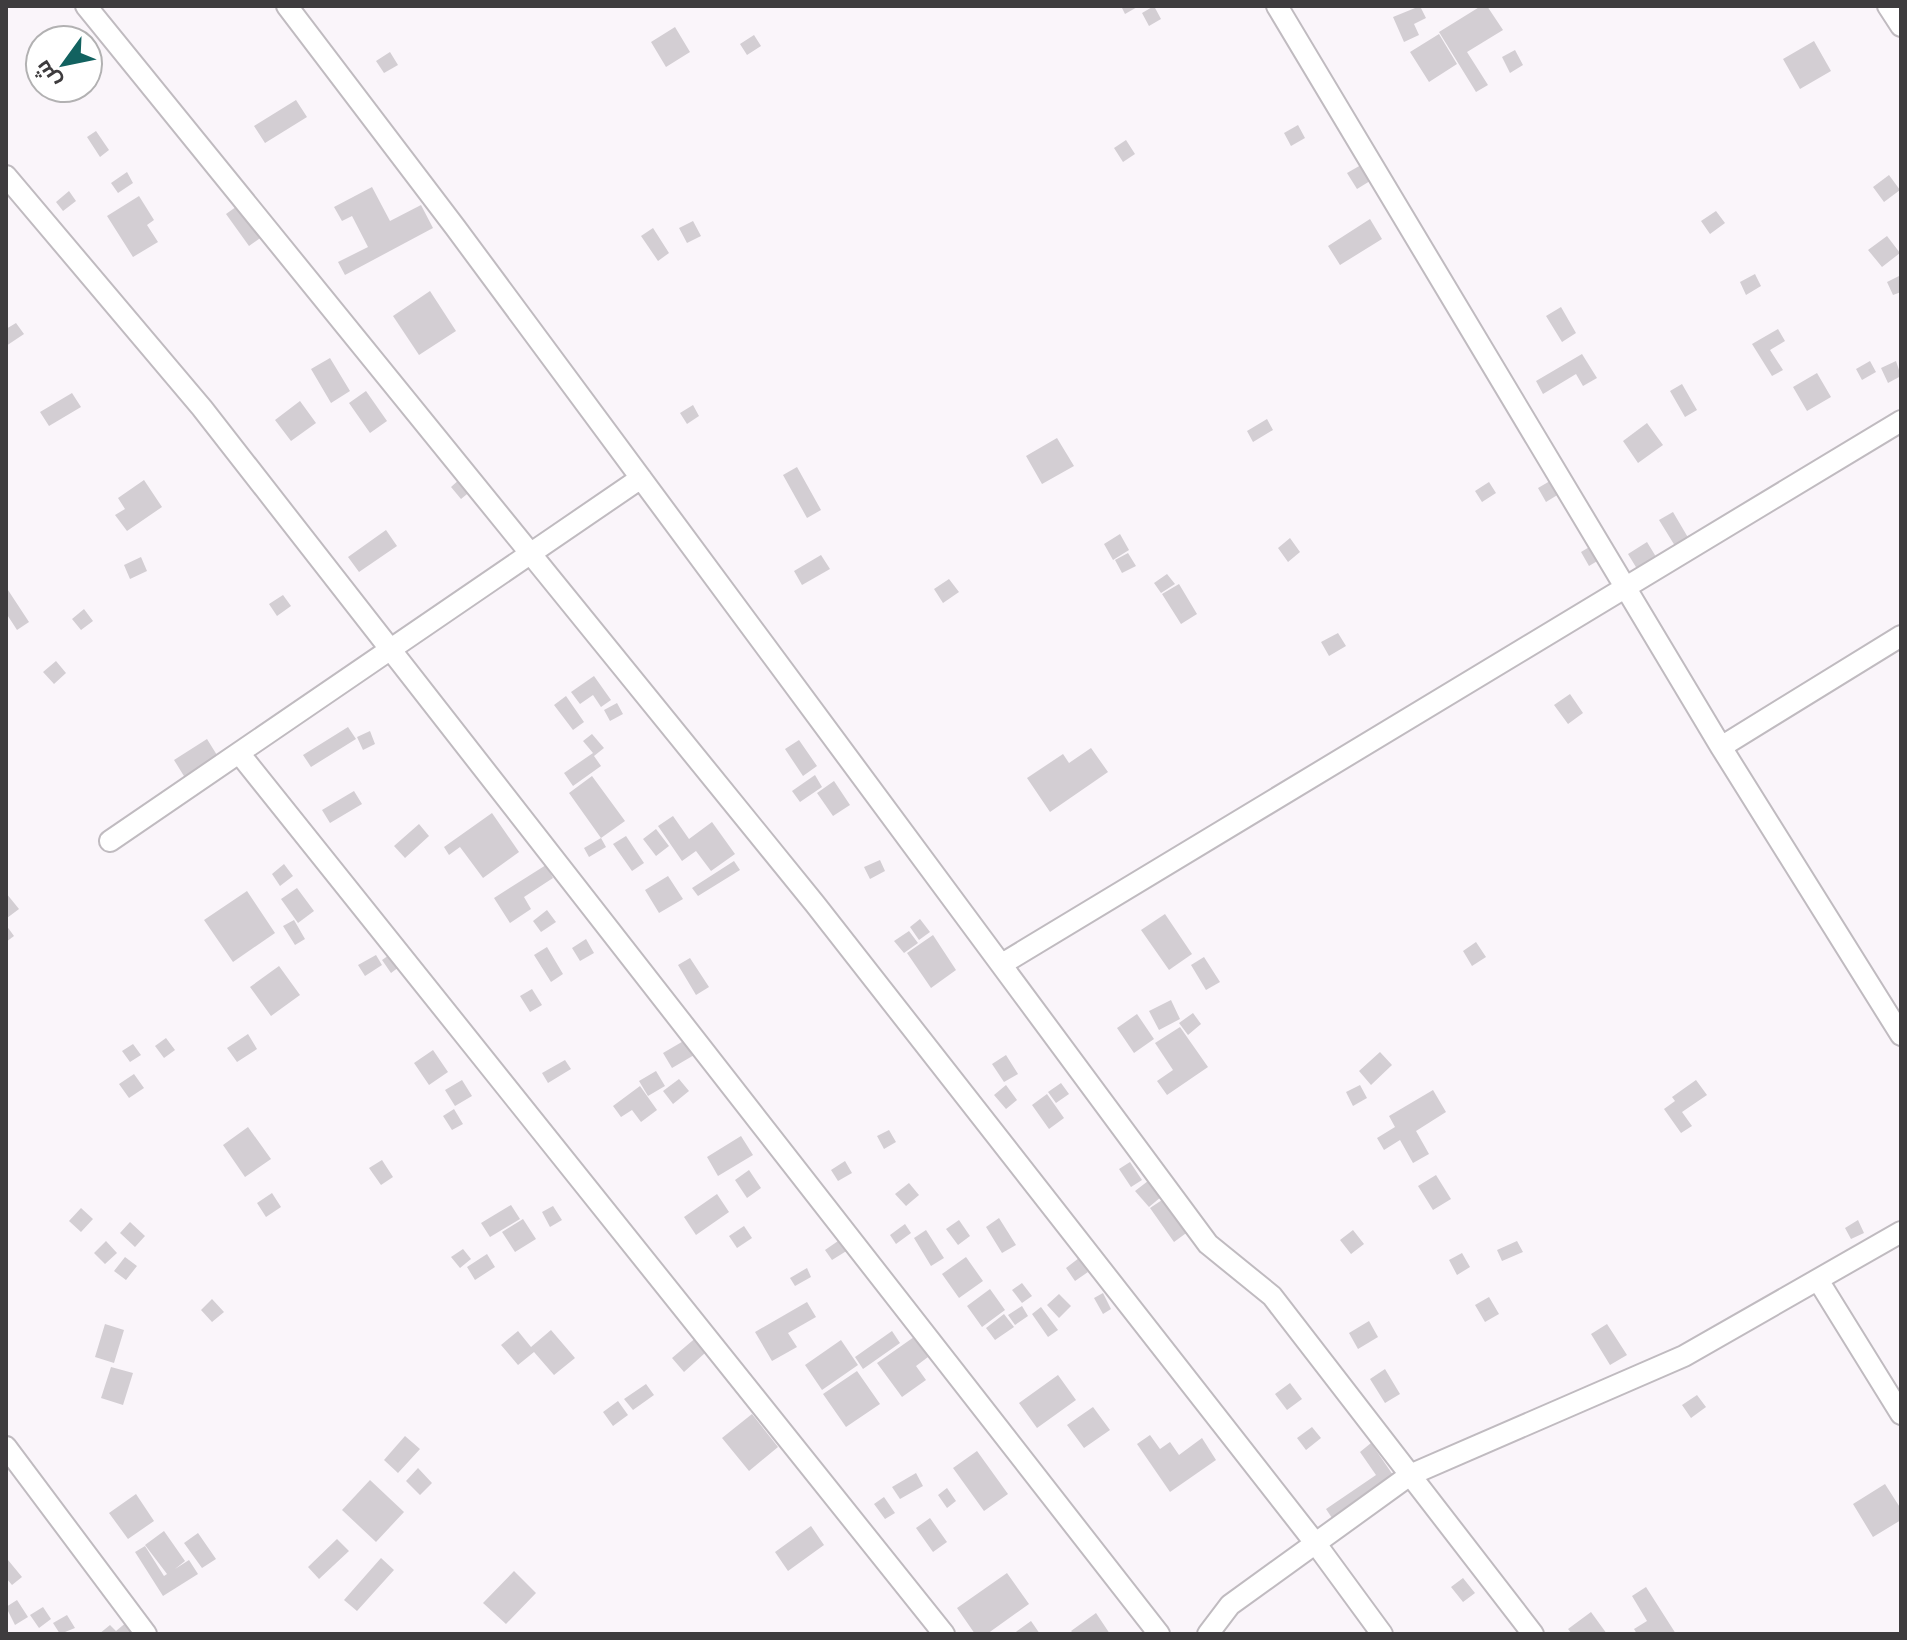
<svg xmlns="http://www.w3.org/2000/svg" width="1907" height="1640" font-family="'Archivo Narrow',Cairo,sans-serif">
<rect width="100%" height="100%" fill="#faf5fa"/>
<path fill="#d3ced3" d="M1121,6H1139L1125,14Z
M1154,6L1161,19L1149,26L1142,13Z
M1420,6L1426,18L1414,24L1419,35L1404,42L1393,17Z
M1481,6H1487L1503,30L1467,52L1488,85L1476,92L1439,32Z
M675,27L690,52L666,67L651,42Z
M1439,34L1457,64L1429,82L1410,52Z
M754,35L761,46L747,55L740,44Z
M1814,41L1831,71L1800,89L1783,59Z
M1515,50L1523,65L1510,73L1502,57Z
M390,52L398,65L384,73L376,61Z
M296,100L307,117L265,143L254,126Z
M1298,125L1305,138L1291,146L1284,133Z
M96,131L109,150L100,157L87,137Z
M1126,140L1135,154L1123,162L1114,148Z
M1361,165L1370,181L1357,189L1347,173Z
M127,172L133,183L118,193L111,183Z
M1889,175L1900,190L1884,202L1873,187Z
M372,187L390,221L421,205L433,228L345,275L338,262L368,247L352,216L342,221L334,207Z
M69,191L76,201L63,211L56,202Z
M139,196L154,220L147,225L158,242L133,257L107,216Z
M240,204L263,236L249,246L226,214Z
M1716,211L1725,223L1710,234L1701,221Z
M1370,219L1382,239L1340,265L1328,246Z
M693,221L701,236L687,243L679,228Z
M653,228L669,253L658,261L641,236Z
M1887,236L1900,253L1882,267L1868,250Z
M1755,274L1761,286L1746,295L1740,282Z
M1901,275V292L1893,295L1887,282Z
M430,291L456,331L419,355L393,316Z
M1561,307L1576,333L1562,342L1546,316Z
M16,323L24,334L6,346V329Z
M1778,329L1785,341L1770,350L1783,370L1772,376L1752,344Z
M1582,354L1597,378L1583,386L1576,374L1543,394L1536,381Z
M330,358L350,391L331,403L311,369Z
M1870,361L1876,372L1862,380L1856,369Z
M1896,361L1901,376L1888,383L1881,368Z
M1817,373L1831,397L1807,411L1793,387Z
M1682,384L1697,410L1685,417L1670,391Z
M366,391L387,421L370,433L349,403Z
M72,393L81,407L49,426L40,412Z
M300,401L316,423L291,441L275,420Z
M693,405L699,416L687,424L680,413Z
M1267,419L1273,430L1253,442L1247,431Z
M1647,423L1663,445L1638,463L1623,441Z
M1057,438L1074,466L1042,484L1026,456Z
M797,467L821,510L807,518L783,475Z
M461,478L472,490L461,499L451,487Z
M144,480L162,507L127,531L115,515L125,509L118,498Z
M1550,481L1559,494L1546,502L1538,488Z
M1489,482L1496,493L1482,502L1475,491Z
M1673,512L1693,546L1680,554L1659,520Z
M386,530L397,546L359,572L348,557Z
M1120,534L1129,550L1113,560L1104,544Z
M1290,538L1300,552L1288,562L1278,548Z
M1647,542L1661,565L1642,577L1628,554Z
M1596,543L1604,557L1589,566L1581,552Z
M1128,553L1136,566L1122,573L1115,560Z
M821,555L830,569L802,585L794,571Z
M141,557L147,571L130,579L124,565Z
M1167,574L1175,584L1161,593L1154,583Z
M949,579L959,592L943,603L934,589Z
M1179,584L1197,614L1181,624L1162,594Z
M6,587L29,622L17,630L6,613Z
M283,595L291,606L277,616L269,604Z
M84,609L93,621L81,630L72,619Z
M1338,633L1346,646L1329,656L1321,642Z
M56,661L66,673L54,684L43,672Z
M594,676L611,700L601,707L593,695L580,704L571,692Z
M1570,694L1583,713L1568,724L1554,705Z
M566,696L584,722L573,730L554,705Z
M617,703L623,714L610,721L604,710Z
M348,727L356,739L311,767L303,755Z
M370,731L375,744L363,750L357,737Z
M592,734L604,748L594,756L601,766L573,786L564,773L593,753L583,741Z
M207,739L225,768L192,789L174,760Z
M799,740L817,766L803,776L785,749Z
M1091,748L1108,772L1050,812L1027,778L1063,754L1069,763Z
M815,775L822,787L800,802L792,791Z
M592,776L625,821L601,838L569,793Z
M834,781L850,805L833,816L817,793Z
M354,791L362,804L330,823L322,810Z
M492,813L519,852L483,878L460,847L449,855L444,847Z
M673,816L689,839L712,822L735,854L711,871L696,851L682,861L658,826Z
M419,824L429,836L405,858L394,846Z
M656,829L669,846L656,856L643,839Z
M626,836L644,863L632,871L613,844Z
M601,838L606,847L589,857L584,848Z
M880,860L885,871L870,879L864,867Z
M734,861L740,870L698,896L692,888Z
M284,864L293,876L280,886L272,874Z
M546,865L553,878L524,897L531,909L510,923L494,898Z
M668,876L683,899L659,913L645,890Z
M297,888L314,911L298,923L281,899Z
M247,891L275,933L233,962L204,920Z
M6,893L19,909L7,918L6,916Z
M547,910L556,922L541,932L533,921Z
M1165,914L1192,954L1169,970L1141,930Z
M920,919L930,932L919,940L910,927Z
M294,920L305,939L295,945L283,926Z
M6,925L14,936L6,942Z
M909,931L918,943L904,953L894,941Z
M933,935L956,970L931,988L907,953Z
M586,939L594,953L580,961L572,948Z
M1476,942L1486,957L1472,966L1463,951Z
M547,947L563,974L551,982L534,955Z
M395,951L403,964L391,973L382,960Z
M376,955L382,965L365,976L358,965Z
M1204,957L1220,982L1206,990L1191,965Z
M690,958L709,987L696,995L678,965Z
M279,966L300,995L271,1016L250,987Z
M532,989L542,1005L530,1012L520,996Z
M1171,1000L1180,1019L1159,1030L1149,1011Z
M1193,1013L1201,1024L1188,1035L1179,1023Z
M1137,1014L1154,1039L1134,1053L1117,1028Z
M1180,1027L1208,1067L1167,1095L1157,1081L1173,1070L1155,1043Z
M248,1034L257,1049L237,1062L227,1048Z
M692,1036L701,1051L672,1068L663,1053Z
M166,1038L175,1050L164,1058L155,1046Z
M133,1044L141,1055L130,1062L122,1051Z
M433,1050L448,1072L429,1085L414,1063Z
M1380,1052L1392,1065L1371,1085L1359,1071Z
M1006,1055L1018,1074L1004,1082L992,1064Z
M565,1060L571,1069L548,1083L542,1073Z
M656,1071L665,1086L648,1096L639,1081Z
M134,1074L144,1088L129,1098L119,1084Z
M679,1079L689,1091L673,1104L663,1091Z
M462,1080L472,1096L455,1106L445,1090Z
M1696,1080L1707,1095L1682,1112L1692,1126L1681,1133L1664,1109L1675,1101L1672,1097Z
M1061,1083L1069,1094L1056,1103L1048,1092Z
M1006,1085L1017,1100L1006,1109L994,1095Z
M1360,1085L1367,1098L1353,1106L1346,1092Z
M640,1086L657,1110L641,1122L632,1110L621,1117L613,1106Z
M1433,1090L1446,1112L1416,1131L1429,1154L1413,1163L1400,1140L1384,1150L1377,1138L1395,1127L1389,1116Z
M1047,1094L1064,1118L1049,1129L1032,1105Z
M454,1109L463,1124L452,1130L443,1116Z
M248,1127L271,1159L245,1177L223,1145Z
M889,1130L896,1142L884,1149L877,1136Z
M741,1136L753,1155L718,1176L707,1157Z
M382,1160L393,1177L381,1185L369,1168Z
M845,1161L852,1173L838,1181L831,1170Z
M1130,1162L1142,1180L1131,1187L1119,1169Z
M749,1170L761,1188L747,1198L735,1180Z
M1436,1175L1451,1199L1433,1210L1418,1186Z
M1148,1181L1161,1197L1149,1207L1135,1191Z
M909,1183L919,1195L906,1206L895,1194Z
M272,1193L281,1207L266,1217L257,1203Z
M717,1194L729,1212L696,1235L684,1217Z
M1165,1198L1189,1231L1174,1242L1150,1208Z
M511,1205L520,1219L490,1237L481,1223Z
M553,1206L562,1220L550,1227L542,1212Z
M81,1208L93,1219L81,1232L69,1221Z
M999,1218L1016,1245L1002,1253L986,1227Z
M523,1219L536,1239L515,1252L502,1232Z
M959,1220L970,1236L958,1245L946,1229Z
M1858,1220L1864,1233L1851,1239L1845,1228Z
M130,1222L145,1236L135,1247L120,1233Z
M905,1224L911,1233L896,1244L890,1235Z
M744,1226L752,1238L737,1248L729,1236Z
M926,1230L944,1258L931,1266L914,1238Z
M1353,1230L1364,1244L1351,1254L1340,1240Z
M841,1239L848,1250L832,1260L825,1250Z
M106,1241L117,1253L105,1264L94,1253Z
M1517,1241L1523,1252L1502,1261L1497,1250Z
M463,1249L471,1259L460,1268L451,1257Z
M1462,1253L1470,1267L1457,1275L1449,1260Z
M487,1254L495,1267L475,1280L467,1267Z
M125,1257L137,1266L126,1280L114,1271Z
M966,1257L983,1281L959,1298L942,1274Z
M1079,1258L1088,1272L1075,1281L1066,1268Z
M807,1268L811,1277L795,1286L790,1278Z
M1022,1283L1032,1296L1022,1303L1012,1290Z
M990,1289L1005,1310L982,1327L967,1306Z
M1103,1293L1111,1309L1103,1314L1094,1298Z
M1059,1294L1071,1306L1059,1318L1047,1305Z
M1489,1297L1499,1314L1485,1322L1475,1305Z
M212,1299L224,1312L212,1322L201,1310Z
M807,1302L816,1317L788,1333L797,1347L772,1361L755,1332Z
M1022,1306L1028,1316L1015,1325L1008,1315Z
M1041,1307L1058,1330L1048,1337L1032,1314Z
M1004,1314L1014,1327L995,1340L986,1328Z
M1369,1321L1378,1337L1358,1349L1349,1333Z
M105,1324L124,1330L114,1363L95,1357Z
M1607,1324L1627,1355L1610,1365L1591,1334Z
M551,1330L575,1358L554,1375L534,1352L518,1365L501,1345L518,1331L531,1347Z
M705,1330L716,1343L684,1372L672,1358Z
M892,1331L900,1343L863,1369L855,1357Z
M914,1337L928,1357L916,1366L926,1380L902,1397L877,1363Z
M841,1340L858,1365L822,1390L805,1365Z
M111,1367L133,1373L123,1405L101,1398Z
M1385,1369L1400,1394L1385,1403L1370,1379Z
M857,1371L880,1404L846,1427L823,1394Z
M1058,1375L1076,1400L1037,1428L1019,1403Z
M1290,1383L1302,1399L1287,1410L1275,1394Z
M646,1384L654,1395L633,1410L624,1399Z
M1697,1395L1706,1407L1691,1418L1682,1405Z
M618,1401L628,1415L613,1426L603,1412Z
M1093,1407L1110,1430L1084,1448L1067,1425Z
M752,1414L778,1447L749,1471L722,1438Z
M1312,1427L1321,1438L1306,1450L1297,1438Z
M1150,1435L1160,1449L1170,1442L1179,1455L1202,1438L1216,1460L1170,1492L1137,1444Z
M405,1436L420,1449L398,1473L384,1460Z
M1371,1443L1393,1475L1332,1518L1326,1509L1376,1475L1360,1452Z
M977,1451L1008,1494L984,1511L953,1468Z
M418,1468L432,1483L420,1495L406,1481Z
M916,1473L923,1486L900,1499L892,1487Z
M370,1480L404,1512L376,1542L342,1510Z
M1885,1484L1901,1509V1520L1873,1537L1853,1504Z
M947,1488L956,1501L947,1508L938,1495Z
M136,1494L154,1521L128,1539L109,1513Z
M884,1497L895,1513L885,1519L874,1504Z
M930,1518L947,1542L933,1552L916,1528Z
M811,1526L824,1545L788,1571L775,1552Z
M164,1531L185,1561L175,1569L189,1560L198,1574L163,1596L135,1552L145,1546L164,1576L167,1574L145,1545Z
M198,1533L216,1559L202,1568L184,1543Z
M337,1539L349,1551L319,1579L308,1567Z
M381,1558L394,1570L357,1611L344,1600Z
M8,1560L22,1577L12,1585L6,1578Z
M514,1571L536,1593L506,1624L483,1603Z
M1007,1573L1029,1604L987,1634H975L957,1608Z
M1463,1578L1475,1593L1463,1602L1451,1587Z
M1646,1587L1676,1634H1637L1634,1629L1647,1621L1632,1596Z
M17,1600L28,1617L15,1625L6,1607Z
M43,1607L51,1619L39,1628L30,1615Z
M1591,1612L1607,1634H1572L1568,1629Z
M1096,1613L1110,1634H1074L1071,1631Z
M67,1615L75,1628L60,1634L53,1623Z
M128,1621L139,1634H99L110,1625L116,1631Z
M1031,1621L1040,1634H1013Z"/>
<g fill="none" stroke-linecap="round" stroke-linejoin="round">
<g stroke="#c0bbc0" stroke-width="24">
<path id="minor" d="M86,6L815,904L1316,1544L1382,1634
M287,6L455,227L1208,1244L1272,1296L1533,1634
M1277,6L1721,747L1901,1035
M1888,6L1901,26
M6,176L202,408L1159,1634
M1721,747L1901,636
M239,753L944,1634
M110,841L641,478
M1002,964L1901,421
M1818,1280L1901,1414
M6,1447L146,1634
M1208,1634L1230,1605L1410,1475L1684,1356L1901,1232"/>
</g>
<use href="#minor" stroke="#fff" stroke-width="20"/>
</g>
<rect width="1907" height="1640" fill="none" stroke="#3e3c3e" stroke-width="16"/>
<g transform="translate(64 64) rotate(237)"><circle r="38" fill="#ffffff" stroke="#b2b1b2" stroke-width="2"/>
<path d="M0-6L14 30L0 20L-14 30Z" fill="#126260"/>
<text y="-12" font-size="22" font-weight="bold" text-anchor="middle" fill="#3e3c3e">ش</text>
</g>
</svg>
